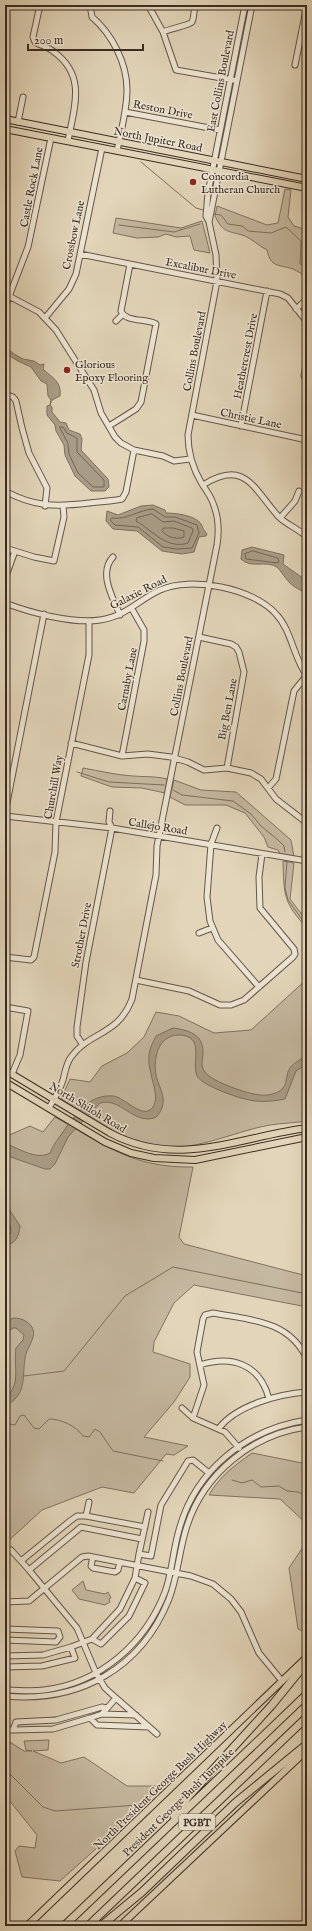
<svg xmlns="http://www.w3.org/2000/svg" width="312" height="1931" font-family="'IM FELL English',serif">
<rect width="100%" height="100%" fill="#e2d5b9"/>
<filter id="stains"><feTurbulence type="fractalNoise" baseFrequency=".005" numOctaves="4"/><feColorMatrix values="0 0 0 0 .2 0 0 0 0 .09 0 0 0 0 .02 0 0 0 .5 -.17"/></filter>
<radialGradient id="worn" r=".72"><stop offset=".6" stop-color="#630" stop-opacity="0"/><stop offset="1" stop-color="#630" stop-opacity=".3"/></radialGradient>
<path fill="#c5b8a0" stroke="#807262" d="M285,189L291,190L288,217L294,226L307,230V277C303,275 298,271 293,269C278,264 271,268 267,250C259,246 252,239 245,236C227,230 224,234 215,216L217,206L267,225L278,223Z
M116,218L181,228L202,221L210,253L194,250L190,236L176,237L166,234L158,237L137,238L113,233Z
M83,768C100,771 116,775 133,776C146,777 154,776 167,779L165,793L142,788L112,787L81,776Z
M174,780L201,790L236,792L291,840L294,857L280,854L278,850L268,847L264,837L245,813L226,805H185L170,797Z
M283,861L294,863L290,899L307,921V928C283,902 284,895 283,861Z
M307,979V1121C295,1123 282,1123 270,1125C231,1132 192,1154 150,1146C121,1140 87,1114 61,1099L70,1079L90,1082L102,1066L127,1053L144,1037L156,1012L179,1016L214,1033L251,1030Z
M55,1117C105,1145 132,1168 193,1167L179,1237L184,1244L307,1276V1307L194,1285L174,1303L154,1342L153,1352L190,1364V1377L174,1402L144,1437L188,1446L174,1455L166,1454L134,1493L102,1487L42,1510L5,1544V1137L30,1126L43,1132Z
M252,1453L307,1464V1524L280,1499L209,1495C219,1477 235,1465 252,1453Z
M307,1541V1633L298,1629L289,1568Z
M83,1581L86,1590L105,1594L108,1592L111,1598L109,1599L110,1602L105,1605L79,1599L72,1590Z
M5,1739L24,1751H32L26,1750L24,1741L49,1740L48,1750L33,1751L61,1763L84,1757L127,1786H161L128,1820L60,1881L22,1877L15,1851L19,1846L35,1848L37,1835L5,1795Z"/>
<path fill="#a99c86" stroke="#7d6f5e" d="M5,347L14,354L23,359L34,361L40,365L44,364L43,369C52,378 62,381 60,396L52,400L50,405L52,407V412L60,422L66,423L69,430L80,434L82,439L81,450L108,479L109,487L105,491H91L75,476L65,455L64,445L56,431L55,425L47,415V406L50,405L51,400L48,396L47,384L41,381L31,367L18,361L5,353Z
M153,505L165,510L166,513C174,513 196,515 201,524C204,529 202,528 207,534L206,536L199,537L194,552L182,554L162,551L137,531L113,529L106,521L107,511L118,515L141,506Z
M252,547L284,555L283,564L307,581V594C301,590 293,587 289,582C285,578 281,571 277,567C266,560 251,569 241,559L242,550Z
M173,1028C188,1030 203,1034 203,1052C203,1059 200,1066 205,1072C212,1082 248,1094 260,1095C266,1096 276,1094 281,1090C288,1085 285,1075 290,1068C293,1063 302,1059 307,1055V1064L296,1071L285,1099C275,1101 265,1102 255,1101C243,1100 202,1086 197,1076C191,1062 206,1035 178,1035C158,1036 153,1058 156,1075C159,1089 168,1098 160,1112C158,1115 157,1117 154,1118C133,1124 120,1097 100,1103L68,1137L55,1164L50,1169H45L5,1155V1146L9,1145C22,1150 37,1160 50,1153C53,1145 58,1139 63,1132C75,1115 89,1094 113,1096C125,1097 143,1121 153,1107C161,1096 147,1072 149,1056C149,1050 153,1042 156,1036Z
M5,1203L20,1226C19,1236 16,1244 5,1245V1238L11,1233C11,1222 5,1216 5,1203Z
M13,1318C18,1318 23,1319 27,1322C42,1333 27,1345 25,1358C22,1379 27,1395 5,1406V1397C22,1386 13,1365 16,1348L23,1340L24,1335L16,1328H13L5,1334V1323Z"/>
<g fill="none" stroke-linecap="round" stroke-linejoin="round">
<path stroke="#726454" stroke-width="1" d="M60,427H63L67,433L77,438V452L104,480V487H93L78,473L69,454L68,444Z
M153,509L165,517H175L197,525L199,533L192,548L177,549L163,547L138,527L115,525L110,520L112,518C127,520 138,510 153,509Z
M152,514L163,522L174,521L192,528L193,531L188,543C167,550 152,530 136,521L137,518Z
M164,528H173L184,531V537C176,540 167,537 162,531Z
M253,551L278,558L279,562L277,563L246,559L245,554Z"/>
<path stroke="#7d6f5e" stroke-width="1" d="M141,162L196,208L203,210
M214,214L221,215L228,224L242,226L248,231L271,233L286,227L301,241L300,264L307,266
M119,225L174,232L200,224
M77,772L109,782L164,785
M173,790L182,795L233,801L251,814L261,826L278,840L284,846L285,852
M287,861L285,888L288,900L307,926
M24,1376L64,1371L125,1296L173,1267L307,1294
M5,1425L9,1424L15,1425L20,1416L24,1415L34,1428L39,1429L49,1419C61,1419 76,1426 83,1436L89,1437L95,1429L100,1432L113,1451L163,1461
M232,1480L242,1483L252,1480L261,1487L279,1486L287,1491L298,1492L307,1496
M5,1769L43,1807L55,1811L138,1805"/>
<g stroke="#645648" stroke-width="7">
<path id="minor" d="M40,5L33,37L35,42C41,46 49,47 54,52C87,76 74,108 68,141
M90,5L92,17C112,34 127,63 127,90C127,110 121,131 117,151
M148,5L163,32L176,70L233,80
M163,32C169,29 190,25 192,22C194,18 194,10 195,5
M301,37L307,39
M295,65L307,5
M125,112L220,130
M18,122L23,97
M209,222L252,5
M80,254L280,294L288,298L307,322
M5,294L39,312L56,330L94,390L101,413L115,437L121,443L134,450L163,456L174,461L190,459
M5,307L28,247L51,138
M296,309L307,299
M45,318L69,289L76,274L102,148
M116,321L122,315
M307,382L304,376L307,360
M5,394L13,397L16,401L22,428L29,453L47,488L45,506
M192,415L307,440
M109,426L136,409L141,402L156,324C147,318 126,323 121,311L130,264
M241,426L267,291
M203,485C246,458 254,490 279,517C287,525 299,529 307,537
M5,491C34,507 56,507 89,503C100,502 112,501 122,499L126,492L134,450
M280,518L295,501L299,491
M5,548L34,557L54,561L64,517L63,506
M113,557C98,573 113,598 120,615
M5,579L15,551
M5,603C31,613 73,624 100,620C127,616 138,600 160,590C191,576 253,588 276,614C292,631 293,657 307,676
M199,637L231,644L236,647L239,652L244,672L227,768
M71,743L122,756L148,754L171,757L188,762L204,770L227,768L251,773L261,779L276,799L307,823
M122,756L144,641V630L132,609
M268,788L276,779L294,691L307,675
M5,813L44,614
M5,816L112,828L307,861
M217,828L211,844L207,897L210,921L218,940L259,987
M199,933L212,928
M5,957L31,960L34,957L55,852L56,822L89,655V621
M136,980L189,991L220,1005H231L244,1000L293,957L295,954L294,949L260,908L259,877L262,854
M5,1007L28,1011L20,1055L12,1074
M83,1045L77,1036V1027L86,962L112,828L109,822L110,811
M49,1108C54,1099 60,1090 63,1080C65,1072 66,1064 71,1057C90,1031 118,1036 132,999L156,875L157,846L217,545C219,532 219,519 214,506C212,498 207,491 202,484C193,469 188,454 188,435L217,281L216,255L209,222L206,216L208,193L245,5
M200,1365C232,1355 260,1364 269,1399
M182,1408L193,1418L225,1432L239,1448
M193,1418L204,1385L197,1352L203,1319L205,1315L213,1313C250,1320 289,1320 307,1359
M219,1428C237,1405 279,1394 307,1392
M86,1516L89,1502
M142,1539L81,1527L29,1570L21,1561L70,1521L77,1516H86L145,1527
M11,1550L21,1561
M139,1554L148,1512
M93,1557L91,1566L93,1568L115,1572L118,1570L120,1562
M135,1578L120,1609L92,1639L101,1644L129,1616L145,1583L135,1578L139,1554L151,1556L161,1505L188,1461L193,1460L209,1473
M5,1602L29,1601L82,1557L88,1556L191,1576L213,1584L231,1599L241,1612L259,1653L282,1681
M5,1629L58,1631L60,1637L56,1642L5,1640
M5,1656L43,1655L71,1647
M5,1667L42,1666L75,1658L71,1647L92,1639
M5,1690C18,1690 31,1692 44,1690C100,1683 145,1644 165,1592C172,1573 173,1550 179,1530C195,1470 247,1429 307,1420
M5,1696C79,1703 141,1669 169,1599C178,1576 179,1550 187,1526C204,1473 253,1434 307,1427
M116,1698L157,1734
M102,1714L136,1715
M90,1718L97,1725L149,1727
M5,1725L9,1730H13L53,1729L90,1718L102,1714L116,1698L105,1688L96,1673L77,1628L29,1570
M13,1730L16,1722L56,1720L102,1707L106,1708"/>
</g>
<g stroke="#3a2c23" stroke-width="8">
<path id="major" d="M5,119L307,179
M5,129L307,188
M5,1070L110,1133C178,1169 238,1137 307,1128
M5,1082L105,1142L131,1153L154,1158L195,1160L307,1137
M27,1926L307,1657
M120,1926L307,1750"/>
</g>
<g stroke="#3a2c23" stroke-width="9">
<path id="highway" d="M174,1816L188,1797L272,1705L307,1662
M64,1926L307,1694
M88,1926L307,1717
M101,1926L142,1892L235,1803L307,1744"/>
</g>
<use href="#minor" stroke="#ece4d2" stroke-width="5"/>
<use href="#major" stroke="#e2d5b9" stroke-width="6"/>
<use href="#highway" stroke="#e2d5b9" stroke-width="7"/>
</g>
<g fill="#8f2418" stroke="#ece4d2" stroke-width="1.5">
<circle cx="193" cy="182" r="4"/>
<circle cx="67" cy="370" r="4"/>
</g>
<g text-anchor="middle" stroke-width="3" stroke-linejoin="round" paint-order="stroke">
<rect fill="#ece4d2" stroke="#6f6358" stroke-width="1" x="179" y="1814" width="36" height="16" rx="3"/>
<g font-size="10" font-weight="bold" fill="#3a2c23">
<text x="197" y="1826">PGBT</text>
</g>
<g font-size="11" fill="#3a2c23" stroke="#ece4d2">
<text transform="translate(220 81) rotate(-79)" y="4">East Collins Boulevard</text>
<text transform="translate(163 109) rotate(11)" y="4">Reston Drive</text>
<text transform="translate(158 139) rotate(11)" y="4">North Jupiter Road</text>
<text transform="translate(31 187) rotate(-79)" y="4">Castle Rock Lane</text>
<text transform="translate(73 235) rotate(-78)" y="4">Crossbow Lane</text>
<text transform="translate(201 268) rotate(11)" y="4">Excalibur Drive</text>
<text transform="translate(194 351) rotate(-79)" y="4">Collins Boulevard</text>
<text transform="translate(245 356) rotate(-79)" y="4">Heathercrest Drive</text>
<text transform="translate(251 418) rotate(12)" y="4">Christie Lane</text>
<text transform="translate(138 592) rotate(-27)" y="4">Galaxie Road</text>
<text transform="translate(181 676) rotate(-79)" y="4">Collins Boulevard</text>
<text transform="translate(127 679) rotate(-79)" y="4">Carnaby Lane</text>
<text transform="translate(227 709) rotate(-79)" y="4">Big Ben Lane</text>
<text transform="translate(53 787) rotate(-80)" y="4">Churchill Way</text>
<text transform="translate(158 826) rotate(9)" y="4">Callejo Road</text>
<text transform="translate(81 935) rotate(-79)" y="4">Strother Drive</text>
<text transform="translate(88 1107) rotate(31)" y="4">North Shiloh Road</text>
<text transform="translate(160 1785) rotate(-44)" y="4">North President George Bush Highway</text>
<text transform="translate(178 1802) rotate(-44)" y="4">President George Bush Turnpike</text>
</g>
<g font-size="11" fill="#3a2c23" stroke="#ece4d2" text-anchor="start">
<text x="201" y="180">Concordia<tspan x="201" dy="13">Lutheran Church</tspan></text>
<text x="75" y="368">Glorious<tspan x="75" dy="13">Epoxy Flooring</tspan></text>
</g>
</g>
<rect width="312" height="1931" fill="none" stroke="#e2d5b9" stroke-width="20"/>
<rect x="6" y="6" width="300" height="1919" fill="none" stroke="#3a2c23" stroke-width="2"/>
<rect x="10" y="10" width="292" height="1911" fill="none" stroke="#3a2c23"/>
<path d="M28 44v6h115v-6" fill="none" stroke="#3a2c23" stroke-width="2"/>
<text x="34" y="44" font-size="12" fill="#3a2c23" stroke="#ece4d2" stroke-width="3" paint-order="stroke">200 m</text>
<rect width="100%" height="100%" filter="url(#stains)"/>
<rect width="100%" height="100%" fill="url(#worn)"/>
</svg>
